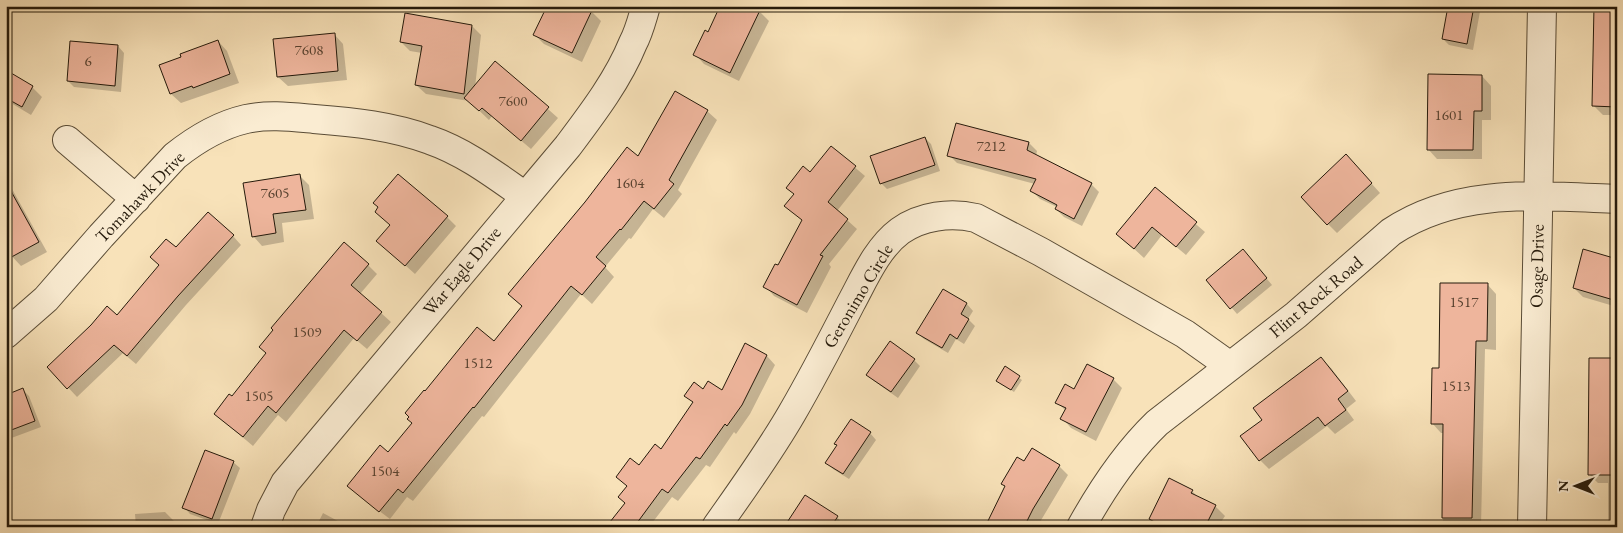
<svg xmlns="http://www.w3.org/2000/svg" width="1623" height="533" font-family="'EB Garamond',serif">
<rect width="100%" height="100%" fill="#f8e2b9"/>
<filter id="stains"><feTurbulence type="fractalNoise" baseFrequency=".004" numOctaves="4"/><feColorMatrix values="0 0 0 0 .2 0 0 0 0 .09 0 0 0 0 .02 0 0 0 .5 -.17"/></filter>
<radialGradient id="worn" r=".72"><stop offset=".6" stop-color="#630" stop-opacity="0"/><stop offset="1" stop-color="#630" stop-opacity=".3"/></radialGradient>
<path fill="#0003" d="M1449,6H1481L1473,50L1449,45L1443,39Z
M1617,6V115H1603L1594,106Z
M591,11L601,21L582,62L544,44L535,35Z
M759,11L769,21L739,81L704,64L695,54Z
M472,26L481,35L475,87L495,62L558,118L531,149L492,116L489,120L469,101L426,94L416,85L422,53L410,51L401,42Z
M334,34L343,44L347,80L288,86L278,77L275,40Z
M218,41L227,51L239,83L181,103L171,94L161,66Z
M118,46L124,53L121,92L74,87L68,81Z
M6,72L32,87L42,97L31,115L11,103L6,112Z
M1482,76L1491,86V120H1482V159H1437L1428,149Z
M707,111L717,120L678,190L682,194L664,218L653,209L631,239L629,238L605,267L614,277L592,304L581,294L484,417L482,416L413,501L407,497L390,519L358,495L349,486L389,454L413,424L425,393L495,343L523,307L509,294L639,158Z
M925,138L931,144L940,171L887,189L881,183Z
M1029,143L1037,151L1036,156L1091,184L1099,192L1082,226L1064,217L1056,209L1057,207L1040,199L1032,191L1035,184L957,163L949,155Z
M832,148L865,176L837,211L857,229L829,264L831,267L807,313L774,296L765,286L779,267L803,221L786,206L795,195L788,188L811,174Z
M1355,165L1380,193L1337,233L1328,224Z
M300,176L309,185L314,219L282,223L284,242L262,246L253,236Z
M6,178L47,252L21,266L6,250Z
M1155,189L1205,232L1186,255L1162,235L1144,258L1118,234Z
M447,217L456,226L415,274L378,241Z
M233,236L241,245L186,305L136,364L123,353L77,397L49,367L117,317L176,249Z
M1249,257L1272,285L1237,314L1208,280Z
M1617,260V307L1583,297L1574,288Z
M368,265L377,274L360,294L391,322L367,349L354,338L286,422L278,415L253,446L215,414Z
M1487,284L1496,294V350L1485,349L1481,527H1443L1444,433H1441L1432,423L1441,369Z
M943,290L967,304L973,311L968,319L975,326L964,344L956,339L948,353L924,339L918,333Z
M767,356L775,365L750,414L736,434L734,432L710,467L706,465L678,501L672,497L649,527H608L626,504L628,487L617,477L639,467L661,450L694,403L686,395L703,390L722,392Z
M1321,359L1331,368L1356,401L1346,409L1354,420L1335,434L1327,426L1269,469L1260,460L1263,420Z
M914,360L920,366L898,398L874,381L868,375Z
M1617,360V527H1587V522H1608V483H1598L1589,474Z
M1005,368L1022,380L1014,392L1000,383Z
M1113,379L1122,388L1096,441L1071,428L1062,418L1066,411L1057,402L1075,391Z
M23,390L29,396L41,427L6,440V396Z
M870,433L876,440L849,479L833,469L827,462Z
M233,462L240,468L218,524L190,514L184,507Z
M1024,462L1059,466L1068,475L1037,527H986L1006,487L1002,484Z
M1192,491L1199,498L1215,506L1225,516L1219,525L1221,527H1158L1150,519Z
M165,512L174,521V527H136L135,514Z
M323,513L349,527H316Z
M837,517L843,524L841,527H785Z"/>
<path fill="#eeb59c" stroke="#251a0b" d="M547,6H594L572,53L533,35Z
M720,6H762L730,73L693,55L705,30L708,32Z
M1448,6H1474L1467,44L1442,39Z
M1594,6H1617V107L1592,106Z
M405,13L472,25L464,94L415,85L422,46L400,42Z
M335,33L338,71L277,77L273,39Z
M218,40L230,74L193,88L192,86L170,94L159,65L181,57L180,54Z
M70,41L118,45L115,86L67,81Z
M495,61L549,107L521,141L482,108L479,111L464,98Z
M6,70L33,86L22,107L6,98Z
M1428,74L1482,75V111H1474L1473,150H1427Z
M675,91L708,110L669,180L674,184L654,209L644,201L621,230L620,229L596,257L606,266L582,295L571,286L474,408L473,407L403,493L398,489L379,512L347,486L380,445L388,452L412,423L407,419L409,417L405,413L424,390L425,391L477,327L494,341L522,306L508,294L585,202L627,147L638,156Z
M956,123L1029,142L1027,150L1092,183L1074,219L1055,209L1057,205L1030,191L1036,179L947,156Z
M925,137L935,165L880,184L870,156Z
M831,146L856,166L828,202L848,219L820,255L823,256L797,305L763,287L775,264L778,265L802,220L784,206L794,194L786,188L803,166L810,172Z
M1346,154L1372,183L1327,225L1301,197Z
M300,174L306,210L273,214L276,233L252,237L243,183Z
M398,174L448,216L405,266L376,241L390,225L375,212L378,207L373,203Z
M6,182L39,242L6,260Z
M1155,187L1197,222L1176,247L1152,227L1134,249L1116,234Z
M208,212L234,235L178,296L127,356L114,345L67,389L47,367L91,325L107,306L117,315L159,265L150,257L166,239L176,247Z
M344,242L369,264L351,285L382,312L357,341L344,330L276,413L268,406L243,437L214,414L229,394L232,396L266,353L259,347L273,330L271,328Z
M1243,249L1267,278L1230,309L1206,280Z
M1583,249L1617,259V301L1573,288Z
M1440,283H1488L1487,341H1476L1472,518H1442L1443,424H1431L1432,368H1439Z
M943,289L967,303L961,314L969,319L957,339L950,334L942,348L916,333Z
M890,341L915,359L891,392L866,375Z
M745,343L767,355L742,405L727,426L725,424L700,459L696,457L668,493L662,489L634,527H606L625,503L618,497L627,486L616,477L630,458L639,465L655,444L661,449L693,402L684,396L694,382L703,389L708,381L722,390Z
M1321,357L1348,391L1338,399L1346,410L1325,426L1318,417L1259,461L1240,436L1262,420L1253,408Z
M1589,358H1617V475H1588Z
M1087,364L1114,378L1086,432L1060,419L1066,408L1055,403L1065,384L1074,389Z
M1005,366L1020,376L1011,390L996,381Z
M23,388L35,421L6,432V395Z
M851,419L871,432L843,474L825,463L837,445L834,444Z
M1032,448L1060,465L1033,509L1024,527H985L1005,486L1001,484L1017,457L1024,461Z
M205,450L234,461L212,519L182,508Z
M1169,478L1193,490L1191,493L1216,505L1205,527H1164L1149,519Z
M805,495L838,516L831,527H784Z"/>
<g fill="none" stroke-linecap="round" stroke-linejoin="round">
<g stroke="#5a4c36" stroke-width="30">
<path id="minor" d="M67,140L136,199
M6,334L46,299L101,236L175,156C195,140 220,125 246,119C268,114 292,117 314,119C353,122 393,126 430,140C465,152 495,175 525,196
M265,527L271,510L285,483L568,146C592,114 618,80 633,43C639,32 642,19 646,6
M716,527C742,490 769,453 792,413C813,377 832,340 851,303C864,279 877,248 900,231C921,216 950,212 976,218L1041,252L1185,334L1230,366
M1081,527C1102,489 1126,453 1157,423L1296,315L1391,232C1458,187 1540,196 1617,199
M1532,527L1542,6"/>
</g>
<use href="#minor" stroke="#faecd2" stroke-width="28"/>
</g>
<g text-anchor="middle" stroke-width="4" stroke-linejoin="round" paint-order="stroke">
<g font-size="15" fill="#57412f">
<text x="309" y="55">7608</text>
<text x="88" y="66">6</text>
<text x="513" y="106">7600</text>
<text x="1449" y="120">1601</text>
<text x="991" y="151">7212</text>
<text x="630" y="188">1604</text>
<text x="275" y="198">7605</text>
<text x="1464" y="307">1517</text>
<text x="307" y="337">1509</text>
<text x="478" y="368">1512</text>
<text x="1456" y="391">1513</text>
<text x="259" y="401">1505</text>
<text x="385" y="476">1504</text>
</g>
<g font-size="18" fill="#251a0b" stroke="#faecd2">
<text transform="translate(140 197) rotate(-46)" y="6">Tomahawk Drive</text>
<text transform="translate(1537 266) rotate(-89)" y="6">Osage Drive</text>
<text transform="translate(462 271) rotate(-50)" y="6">War Eagle Drive</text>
<text transform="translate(858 296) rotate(-59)" y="6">Geronimo Circle</text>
<text transform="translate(1316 297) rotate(-40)" y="6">Flint Rock Road</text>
</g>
</g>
<rect width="1623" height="533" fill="none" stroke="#f8e2b9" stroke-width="25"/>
<rect x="8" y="8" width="1608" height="518" fill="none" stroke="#251a0b" stroke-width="2.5"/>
<rect x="12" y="12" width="1598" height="508" fill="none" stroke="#251a0b"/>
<g transform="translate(1576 486) rotate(270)" stroke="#faecd2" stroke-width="4" paint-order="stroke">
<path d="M0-4L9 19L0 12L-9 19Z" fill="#251a0b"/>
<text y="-8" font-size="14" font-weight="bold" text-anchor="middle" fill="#251a0b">N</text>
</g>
<rect width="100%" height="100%" filter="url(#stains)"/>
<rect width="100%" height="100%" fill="url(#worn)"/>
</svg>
